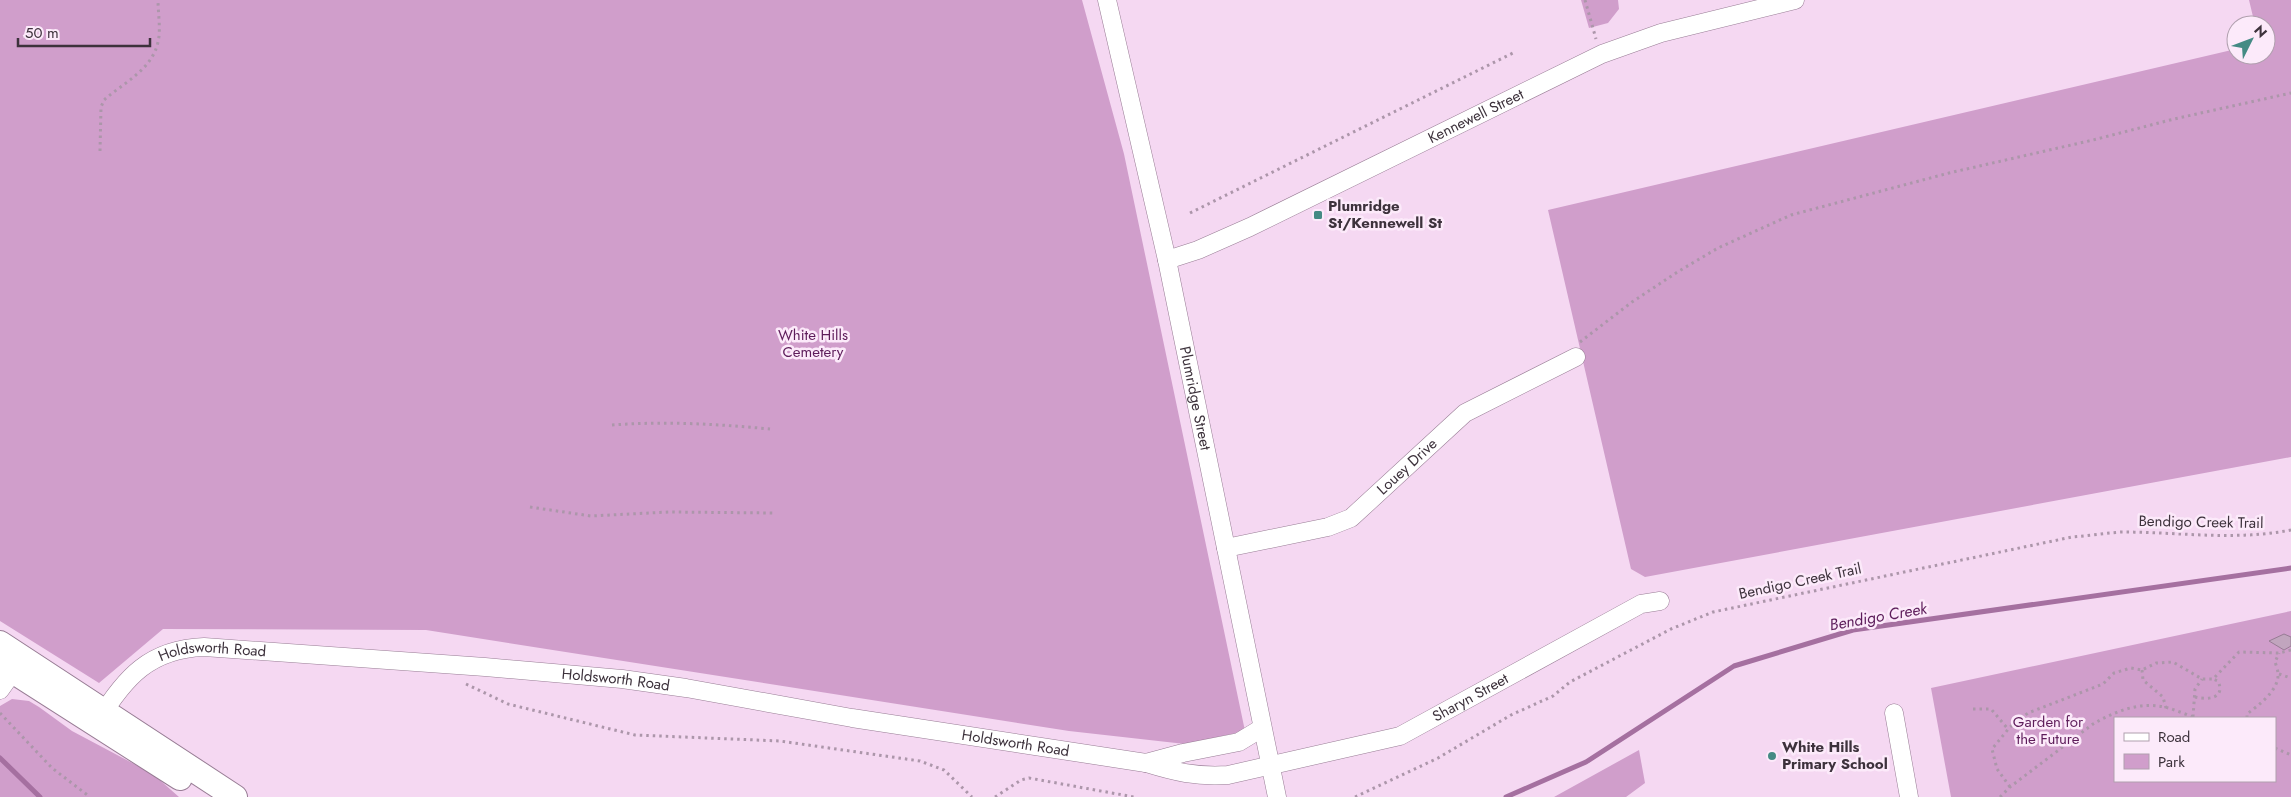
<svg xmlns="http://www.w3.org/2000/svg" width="2291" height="797" font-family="Jost,sans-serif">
<rect width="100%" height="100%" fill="#f5d8f2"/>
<path fill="#d09ecb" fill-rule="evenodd" d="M0,0H1082L1124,154L1245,731L1185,744L1069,731L426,630L163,629L99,683L0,621Z
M1581,0H1618L1619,9L1608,23L1589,28Z
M2249,0H2291V457L1645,577L1631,569L1548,210L2236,49V55H2266V25H2255Z
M2291,611V797H1951L1931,688ZM2115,718H2275V781H2115Z
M12,699L29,701L39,707L72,731L153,774L179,797H0V706Z
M1639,750L1645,783L1626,797H1554Z"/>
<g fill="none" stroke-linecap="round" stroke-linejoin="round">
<path stroke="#a570a0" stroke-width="5" d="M0,758L40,797
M1506,797L1586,762L1734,666L1853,630L2291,568"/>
</g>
<path fill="#c1a5be" stroke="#977c94" d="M2284,634L2291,637V646L2284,650L2269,641Z"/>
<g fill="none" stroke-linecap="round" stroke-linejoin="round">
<g stroke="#987d95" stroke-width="19">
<g id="street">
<path id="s1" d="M1107,0L1167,260L1277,797"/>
<path id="s2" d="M1167,260L1198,250L1250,227L1602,54L1661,33L1795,0"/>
<path id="s3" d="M1226,548L1328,527L1351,518L1465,413L1576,357"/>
<path d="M0,690L20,662"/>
<path d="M1894,713L1909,797"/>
<path id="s4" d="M98,721C125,677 150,649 204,647L485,667L622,679L686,688L852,718L1146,763C1175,772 1196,777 1228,775L1400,736L1641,604L1660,601"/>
<path d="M1146,763L1183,753L1239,742L1262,728"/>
</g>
</g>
<g stroke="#987d95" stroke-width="26">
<path id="secondary" d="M0,643L235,797
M0,663L180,778"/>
</g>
<path stroke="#ac96aa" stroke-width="3" stroke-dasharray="2.5 4" stroke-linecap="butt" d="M1585,0L1596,39
M100,151L101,107L104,100C123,83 152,70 158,42C161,30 158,13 158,0
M1190,213L1515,52
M1580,342L1632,302L1679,271L1718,248L1791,215L1949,173L2093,140L2174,119L2291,93
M612,425C665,421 716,424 770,429
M530,507L591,516L669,512L773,513
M2142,670L2143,680L2163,697L2166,708
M2279,674L2291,678
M466,684L508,704L635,735L780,741L920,761L944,770L972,797
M2195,697C2207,700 2226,699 2218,681L2213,679
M1973,709H1991L2008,729
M0,713L52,768L90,797
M2193,717L2195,689L2202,679
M2247,718V714C2259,705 2279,690 2278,674C2278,670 2276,665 2275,662L2279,653
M2275,748L2291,755
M2010,787L1997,769L1992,749L2010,727L2028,713L2103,684L2114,673L2131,668L2142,670L2156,663L2173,662L2202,679H2213L2239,652L2279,653L2291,650
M995,797L1021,780L1029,778L1134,797
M1355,797L1438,758L1511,715L1553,696L1570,682L1671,629L1713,612L2072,537C2088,536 2105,533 2122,532C2178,532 2235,541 2291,530
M2000,797L2010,787L2093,724C2112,713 2135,703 2158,706C2170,707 2184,714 2196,718"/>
<use href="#street" stroke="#fff" stroke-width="18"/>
<use href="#secondary" stroke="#fff" stroke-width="24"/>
</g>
<g fill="#448a84" stroke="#fceafa" stroke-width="2">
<rect x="1313" y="210" width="10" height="10" rx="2.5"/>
<circle cx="1772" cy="756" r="5"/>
</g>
<g text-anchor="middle" stroke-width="5" stroke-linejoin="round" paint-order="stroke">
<g font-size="15" fill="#3d323c" stroke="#fceafa">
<text dy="5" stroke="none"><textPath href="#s2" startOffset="341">Kennewell Street</textPath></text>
<text dy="5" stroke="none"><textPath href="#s1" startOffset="408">Plumridge Street</textPath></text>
<text dy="5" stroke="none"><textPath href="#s3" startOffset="205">Louey Drive</textPath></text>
<text transform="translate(2201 522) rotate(1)" y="5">Bendigo Creek Trail</text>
<text transform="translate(1800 581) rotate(-12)" y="5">Bendigo Creek Trail</text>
<text dy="5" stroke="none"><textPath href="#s4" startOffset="144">Holdsworth Road</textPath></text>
<text dy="5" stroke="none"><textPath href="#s4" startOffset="549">Holdsworth Road</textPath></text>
<text dy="5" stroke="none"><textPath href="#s4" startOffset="1426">Sharyn Street</textPath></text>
<text dy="5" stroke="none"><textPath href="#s4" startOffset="954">Holdsworth Road</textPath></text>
</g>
<g font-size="15" font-weight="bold" fill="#3d323c" stroke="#fceafa" text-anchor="start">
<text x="1328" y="211">Plumridge<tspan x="1328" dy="17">St/Kennewell St</tspan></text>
<text x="1782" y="752">White Hills<tspan x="1782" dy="17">Primary School</tspan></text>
</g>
<g font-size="15" fill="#5d1c5a" stroke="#fceafa">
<text x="813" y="340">White Hills<tspan x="813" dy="17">Cemetery</tspan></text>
<text x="2048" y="727">Garden for<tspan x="2048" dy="17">the Future</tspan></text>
</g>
<g font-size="16" font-style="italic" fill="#5d1d5b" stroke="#fceafa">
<text transform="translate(1878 616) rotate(-10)" y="6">Bendigo Creek</text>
</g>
</g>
<rect x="2114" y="717" width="162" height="65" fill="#fceafa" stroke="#b0a0ae"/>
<rect x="2124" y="733" width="25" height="8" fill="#ffffff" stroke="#b0a0ae"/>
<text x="2158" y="742" font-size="15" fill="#3d323c">Road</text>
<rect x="2124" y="754" width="25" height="15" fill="#d09ecb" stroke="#b0a0ae"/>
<text x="2158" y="767" font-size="15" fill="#3d323c">Park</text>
<g transform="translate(2251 40) rotate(48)"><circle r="24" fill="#fceafa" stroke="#b0a0ae"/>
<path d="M0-4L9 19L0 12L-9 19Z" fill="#448a84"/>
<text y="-8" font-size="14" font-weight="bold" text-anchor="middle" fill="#3d323c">N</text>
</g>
<path d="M18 38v8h132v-8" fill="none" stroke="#3d323c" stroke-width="2.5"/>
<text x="25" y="38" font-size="15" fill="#3d323c" stroke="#fceafa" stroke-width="4" paint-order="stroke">50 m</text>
</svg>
